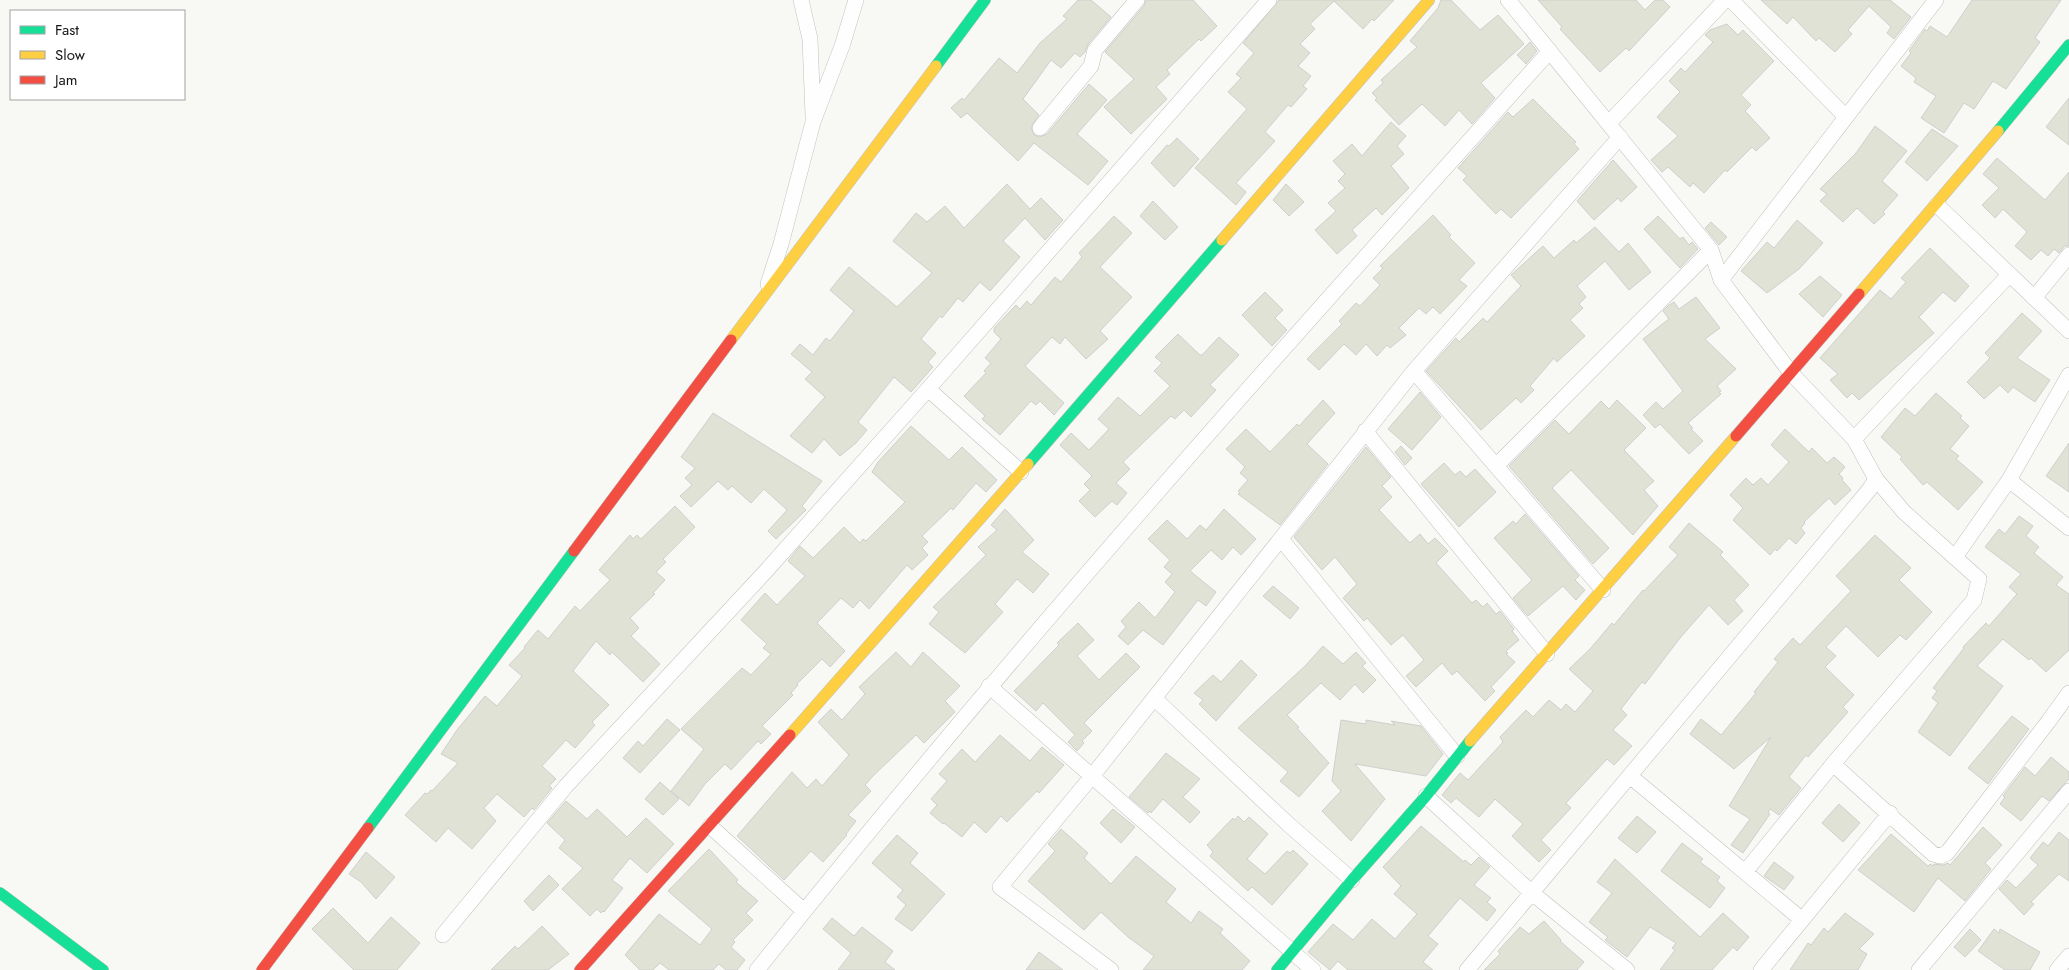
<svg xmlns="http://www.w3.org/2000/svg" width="2069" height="970" font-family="Jost,sans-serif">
<rect width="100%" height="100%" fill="#f8f9f5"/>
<path fill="#e0e2d6" stroke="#cfcfcc" d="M1078,0H1091L1111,17L1088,44L1085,52L1080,57L1075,53L1061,68L1051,60L1023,99L1039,115L1031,127L1034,135L1039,137L1047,134L1089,84L1107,100L1077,134L1108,161L1088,185L1034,143L1018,161L967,113L961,118L951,108L962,98L964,100L999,58L1017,73L1040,43L1067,19L1063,16Z
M1146,0H1193L1217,26L1201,41L1199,39L1167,70L1170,74L1156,87L1167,99L1131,134L1104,107L1134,79L1105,52L1144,6Z
M1279,0H1394L1374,21L1372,19L1363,29L1334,1L1310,24L1315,29L1300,44L1310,53L1298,66L1311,76L1303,86L1307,89L1291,107L1288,105L1265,132L1275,141L1236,183L1246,192L1236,205L1195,168L1247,109L1228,92L1241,78L1236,74L1254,53L1243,43Z
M1441,0H1451L1480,30L1498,15L1524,44L1481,83L1495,98L1472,124L1459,110L1445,126L1422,104L1399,125L1375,100L1377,98L1372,93L1383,83L1381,80L1417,47L1410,41L1438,8Z
M1538,0H1636L1645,10L1655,0H1663L1670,7L1629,51L1626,48L1600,72L1560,29L1562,27Z
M1761,0H1890L1911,17L1894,39L1887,33L1891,27L1869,6L1848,30L1852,34L1835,52L1819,38L1816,41L1793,17L1787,24Z
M1972,0H2061L2035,38L2040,42L2006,89L1993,81L1974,109L1964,103L1944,133L1921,118L1936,96L1914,82L1916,78L1901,66L1911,53L1909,51L1925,29L1927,31L1930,26L1947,37Z
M1727,24L1738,35L1743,30L1774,61L1741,95L1751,105L1745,111L1770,138L1756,151L1752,147L1727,172L1725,170L1704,193L1693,183L1690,187L1668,167L1662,172L1651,160L1678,136L1657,117L1680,92L1669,81L1681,68L1685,72L1713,42L1705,35L1710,30Z
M1530,42L1537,51L1526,64L1517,55Z
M2069,98V145L2046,127Z
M1533,99L1576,142L1574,144L1579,149L1511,218L1501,209L1496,214L1463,180L1467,176L1458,168L1508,112L1513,117Z
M1391,122L1406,136L1397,146L1404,154L1391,166L1409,188L1382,215L1376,208L1352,230L1357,236L1337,254L1315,230L1336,211L1328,203L1345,188L1338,181L1345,174L1333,161L1352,144L1362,156Z
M1875,126L1907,151L1882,181L1898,195L1883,212L1885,214L1874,224L1857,208L1843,222L1820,201L1827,194L1820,189L1856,153Z
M1932,129L1958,146L1927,181L1905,162Z
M1177,138L1199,159L1174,187L1151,163L1167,145L1169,146Z
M1997,158L2045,200L2069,172V246H2065L2059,253L2054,249L2048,256L2041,250L2031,260L2015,246L2027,232L2003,209L1995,218L1982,205L1999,188L1983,174Z
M1613,160L1637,187L1621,202L1618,198L1594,220L1577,201Z
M1007,184L1030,209L1041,198L1063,220L1045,240L1025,218L1003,241L1020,257L990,291L980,282L963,302L958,298L942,318L940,316L921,339L936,353L928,362L933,367L911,392L894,377L858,422L867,430L856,443L840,456L824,439L812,453L790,436L825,397L805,379L812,372L791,354L800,344L813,355L826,338L830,341L854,311L830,290L849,267L897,307L932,273L893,241L916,213L927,222L945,206L964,228Z
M1286,184L1304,202L1289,216L1273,200Z
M1153,201L1178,227L1165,240L1140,216Z
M1433,215L1451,235L1449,237L1475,263L1459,280L1467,286L1440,314L1433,307L1426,314L1419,308L1399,328L1406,335L1390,348L1387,345L1377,356L1366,344L1356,355L1344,344L1319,370L1307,359L1342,324L1339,321L1356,303L1360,306L1380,285L1373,278L1383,268L1380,266Z
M1114,216L1132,233L1100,267L1132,297L1100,331L1108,339L1086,359L1065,337L1060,344L1052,337L1025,366L1064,403L1054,415L1040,401L1036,405L1031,401L1000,435L982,419L985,416L964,396L986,373L984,371L991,363L985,358L1001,339L994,332V328L1016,305L1020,309L1027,301L1031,305L1055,277L1061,282L1082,257L1079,253Z
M1658,216L1680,239L1683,237L1689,245L1692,242L1698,249L1680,268L1644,229Z
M1797,220L1823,243L1799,269L1767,293L1741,271L1767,242L1774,248Z
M1711,222L1727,237L1719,245L1705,228Z
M1595,227L1619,252L1628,243L1651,272L1629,290L1605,261L1577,286L1586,297L1579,304L1583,308L1570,320L1585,336L1557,362L1554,358L1530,386L1534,390L1521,403L1516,398L1481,430L1426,371L1456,338L1459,342L1483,318L1487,322L1521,286L1511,275L1543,246L1554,258L1574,240L1576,243Z
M1930,248L1969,286L1955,302L1943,292L1919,317L1934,333L1859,400L1852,393L1847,398L1830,380L1838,374L1820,358L1880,290L1891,299L1906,282L1901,278Z
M1820,276L1842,295L1823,317L1799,294Z
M1265,292L1283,310L1275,318L1287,330L1272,346L1242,315Z
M1696,297L1720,328L1705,339L1736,369L1717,386L1721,391L1719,392L1721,394L1688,423L1693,428L1691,429L1703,441L1689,454L1660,424L1655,428L1643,415L1656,402L1663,409L1683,391L1643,339L1669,319L1663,311L1668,306L1674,302L1679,309Z
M2022,313L2042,331L2017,358L2050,380L2035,402L2013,387L2008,393L2000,385L1984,399L1967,382L1990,358L1985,353Z
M1178,334L1200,355H1202L1219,337L1239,355L1210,385L1216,390L1191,417L1184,410L1175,419L1171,416L1123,462L1130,469L1116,483L1127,493L1117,505L1112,501L1095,517L1079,501L1090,490L1084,484L1092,476L1060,445L1071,433L1089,450L1109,429L1098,419L1118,397L1140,416L1170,386L1154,371L1162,363L1155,357Z
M1420,392L1441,417L1412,450L1388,429Z
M1936,393L1962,416L1960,418L1969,426L1950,449L1959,456L1956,459L1983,482L1958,510L1927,482L1923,485L1900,459L1902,457L1881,437L1905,408L1915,416Z
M1323,400L1335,413L1307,444L1328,464L1280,525L1238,494L1240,493L1238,491L1248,480L1240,473L1245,467L1226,449L1246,429L1270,452L1297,424L1299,426Z
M1617,400L1646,428L1624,450L1654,481L1644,490L1658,506L1633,535L1571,470L1552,488L1609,548L1593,564L1509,466L1555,420L1569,434L1601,401L1609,409Z
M713,413L822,481L802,506L806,510L776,539L768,531L787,510L764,489L751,503L732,486L728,490L718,481L691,507L680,496L692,485L685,478L695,468L681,457Z
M911,426L949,460L962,447L997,480L986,492L976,483L953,510L951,508L922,536L928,542L922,548L928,555L912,570L907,565L869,609L860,600L853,608L841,598L817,623L845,651L830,667L822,659L797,684L798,685L791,693L793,695L762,726L771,734L761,744L758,741L731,770L725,764L705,784L689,806L671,791L704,749L681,729L742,668L751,675L771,654L763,648L767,644L741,620L765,593L777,605L805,576L788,561L800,546L813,558L844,527L860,543L863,539L866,541L905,502L872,472L878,462Z
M1785,429L1809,452L1812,448L1827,463L1834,457L1845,467L1839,474L1843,478L1842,480L1851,490L1835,505L1829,498L1804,522L1805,523L1801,528L1805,533L1796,544L1789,538L1777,551L1775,549L1770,555L1733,520L1743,508L1730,495L1746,478L1753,485L1761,478L1768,485L1789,462L1771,445Z
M2069,443V492L2046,476Z
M1401,446L1412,458L1405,465L1395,452Z
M1366,447L1391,477L1382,486L1392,497L1379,510L1410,543L1420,534L1428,544L1435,538L1448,551L1436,563L1472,603L1476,600L1483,607L1487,603L1496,614L1500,611L1514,629L1512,631L1519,640L1506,651L1508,653L1506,654L1515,662L1491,687L1495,691L1485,701L1457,671L1452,675L1442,663L1416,687L1406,676L1424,660L1403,635L1391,645L1367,618L1364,621L1343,598L1357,584L1335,557L1322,570L1294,537Z
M1444,463L1455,475L1460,471L1466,477L1475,469L1496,492L1459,527L1421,484Z
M675,506L695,527L663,559L666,562L656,572L665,580L653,593L655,594L630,618L639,628L631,636L660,664L643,682L612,652L610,655L596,641L573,671L609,705L592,722L595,725L575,748L566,740L542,766L556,779L549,786L552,788L534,810L532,808L524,817L497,794L484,808L496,821L472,849L448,828L436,842L405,815L425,793L427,794L431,790L432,791L458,763L441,754L457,730L485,696L497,706L522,676L509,665L525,648L524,647L538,630L548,639L575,606L580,611L610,580L599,570L630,535L633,539L637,535L641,539Z
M1005,509L1034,540L1022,552L1049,574L1033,593L1017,579L995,604L1003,612L965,653L929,624L939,612L933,607L986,555L978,547L997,530L991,525Z
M1224,509L1256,539L1241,555L1233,547L1222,560L1211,550L1190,571L1216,592L1206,606L1198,600L1163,645L1143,630L1128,645L1118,636L1126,627L1121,621L1139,602L1155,618L1175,592L1165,582L1172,574L1164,567L1170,560L1148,539L1167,520L1187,539L1200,525L1206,530Z
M1525,514L1579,576L1575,580L1585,590L1576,600L1563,586L1528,616L1513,598L1532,580L1494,538L1513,521L1516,524Z
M2019,516L2033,526L2026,536L2039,547L2034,553L2063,577L2056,585L2069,594V650L2046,672L2031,658L2029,660L2003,639L1977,666L2003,686L1950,756L1918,732L1938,703L1932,698L1937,691L1933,688L1964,648L1963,647L1986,623L1989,626L2017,594L2009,587L2021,574L1985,547L1999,529L2005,534Z
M1689,523L1723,552L1720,555L1749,585L1734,600L1743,611L1728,625L1709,605L1680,638L1645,684L1642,682L1621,709L1627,715L1613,730L1632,746L1614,765L1607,759L1566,803L1571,808L1541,840L1551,850L1539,862L1512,836L1523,824L1495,799L1479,817L1456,798L1451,803L1442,795L1460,773L1468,780L1503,742L1500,737L1526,710L1533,717L1549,700L1561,710L1566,704L1575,712L1593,691L1569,669L1590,649L1612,623L1614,625L1643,590L1644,591L1678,555L1669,547Z
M1875,535L1911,568L1899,580L1932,612L1906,640L1900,635L1878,657L1846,626L1826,647L1836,656L1825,667L1854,695L1843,707L1848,712L1808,757L1806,755L1789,777L1801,788L1779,815L1770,809L1768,812L1770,814L1743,853L1731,845L1750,819L1729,806L1771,737L1734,769L1690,734L1701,719L1721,735L1756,693L1754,692L1778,662L1774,659L1793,638L1800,645L1851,591L1836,576Z
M1273,586L1299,608L1290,619L1263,596Z
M1078,623L1094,640L1077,656L1099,680L1126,653L1140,667L1084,723L1092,731L1082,741L1084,743L1077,751L1068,742L1075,735L1043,703L1036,711L1014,691L1059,645L1057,643Z
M1323,646L1343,664L1356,652L1366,663L1362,666L1376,680L1363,693L1355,684L1340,700L1321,683L1287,715L1299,727L1297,728L1329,763L1299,797L1280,781L1288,772L1238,728L1306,665Z
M896,652L911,667L923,652L960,686L945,701L955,712L924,743L916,735L873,776L865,785L871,791L848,815L856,821L846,834L847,835L823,862L811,851L784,880L737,836L792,772L807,788L816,779L822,786L849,755L818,722L831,709L842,720L865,694L859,687Z
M1241,660L1257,675L1216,721L1199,704L1203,700L1194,693L1213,675L1221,682Z
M2012,716L2029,729L1988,784L1968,768Z
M667,719L680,730L640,773L623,758L638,741L643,746Z
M1341,720L1366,724V720L1395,725L1391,721L1421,726L1443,754L1426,776L1355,764L1385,799L1351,841L1322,811L1341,791L1332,781Z
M1000,735L1030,761L1042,747L1064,765L1039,793L1037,791L1007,822L1001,816L986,833L974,822L962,837L944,823L943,824L930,813L937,805L931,799L947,781L939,774L962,749L975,762Z
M1166,753L1200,779L1183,797L1200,812L1190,823L1163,799L1151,813L1150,811L1148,813L1129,797Z
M2051,757L2069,772V779L2049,801L2042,796L2021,821L2000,804L2005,797L2003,796L2025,767L2035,776Z
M660,782L679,799L663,815L645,799Z
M566,801L587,819L597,809L627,837L646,818L674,844L647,873L630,858L612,880L623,888L604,912L603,911L601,913L597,909L590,916L562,889L583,868L559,848L565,840L547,823Z
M1839,804L1860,823L1843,842L1822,823Z
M1113,809L1135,827L1121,843L1100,823Z
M1238,816L1244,822L1249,817L1268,834L1247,859L1265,874L1287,851L1290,853L1293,850L1308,864L1272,905L1252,887L1248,891L1210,856L1213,852L1207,845L1233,818L1235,820Z
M1637,816L1656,832L1637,853L1618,838Z
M1421,826L1464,862L1465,860L1471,865L1479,857L1490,867L1474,885L1491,898L1487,902L1496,910L1487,921L1460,898L1428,936L1438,944L1423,962L1433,970H1348L1338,961L1330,970L1308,952L1333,924L1353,940L1372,919L1395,939L1417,914L1394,894L1401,886L1383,867Z
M1983,827L2002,845L1985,863L1991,869L1965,901L1938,878L1914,912L1858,870L1891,834L1928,866L1930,864L1933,866L1934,864L1943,865L1948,863L1950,865Z
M1061,829L1088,853L1084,858L1111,884L1136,856L1176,889L1166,902L1191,923L1199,911L1223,929L1220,933L1250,961L1242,970H1143L1154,956L1128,937L1101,912L1084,930L1028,881L1055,851L1048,844Z
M2059,832L2069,840V881L2059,874L2031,902L2034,904L2024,915L1999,889L2007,880L2016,888L2038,865L2030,858L2043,842L2048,846Z
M897,835L918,853L910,863L945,894L912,931L895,919L906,905L897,897L903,890L872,863Z
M1682,843L1703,859L1700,862L1720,877L1717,881L1725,888L1710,908L1661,871Z
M709,849L738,880L736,882L758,901L746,913L753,920L733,940L735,942L731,947L745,960L737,970H726L719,964L713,970H669L660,963L653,970H640L625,955L659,914L700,945L712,929L668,891Z
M366,852L395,877L376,899L361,882L349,874Z
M1615,859L1700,937L1723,913L1749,937L1737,951L1733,947L1712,970H1660L1675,950L1672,948L1676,943L1650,927L1627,957L1605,940L1608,937L1589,922L1612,893L1597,882Z
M1774,862L1794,877L1784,890L1764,876Z
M549,875L559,885L533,911L524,901Z
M333,908L368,943L391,917L420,943L397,970H354L312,929Z
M1845,913L1874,934L1859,949L1867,954L1858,970H1790L1808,943L1811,945L1824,928L1828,932Z
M832,918L854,936L862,927L893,951L885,962L895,970H838L851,953L823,929Z
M1544,921L1561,940L1560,941L1584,962L1577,970H1484L1500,954L1498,951L1520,927L1529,934Z
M542,926L569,954L548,970H491L515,946L518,949Z
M1970,929L1981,940L1965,957L1954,947Z
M1994,929L1999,933L2000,929L2040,952L2030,970H2005L1978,951Z
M1039,952L1063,970H1026Z"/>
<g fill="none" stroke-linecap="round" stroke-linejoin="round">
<g stroke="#c0c0be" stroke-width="16">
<path id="street" d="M801,0L810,39L813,115
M1508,0L1711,250L1721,280L1791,373L1854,439L1876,479L1904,512L1979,579L1974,600L1833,764L1745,872
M1731,0L1846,117
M1609,123L1725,0
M1040,128L1091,66L1095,50L1137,0
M1937,205L2069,331
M1721,280L1936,0
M768,284L781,244L813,122L842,46L856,0
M2034,298L2069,255
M1414,371L1603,590
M928,389L1021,472
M1365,431L1547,654
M1854,439L2009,275
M1496,466L1711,250
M2009,480L2069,528
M1281,539L1457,756
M1955,557L2009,480L2069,375
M989,686L1313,970
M1154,698L1288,824L1352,880
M1833,764L1933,854L1940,856L1947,853L2048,722L2069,693
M1630,776L1801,919
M1426,796L1532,893L1627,970
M710,826L804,911
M443,935L566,786L766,571L928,389L1269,0
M757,970C1010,653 1279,352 1550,51
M1111,970L1000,887L1093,775L1414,371L1620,137
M1467,970L1869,490L1876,479
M1761,970L1890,813
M1919,970L2069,791
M2057,970L2069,956"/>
</g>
<g stroke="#c0c0be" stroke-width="12">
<path id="fast" d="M936,66L985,0
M1998,131L2069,45
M1028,464L1222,240
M368,828L574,551
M0,893L103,970
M1277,970L1352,880L1426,796L1470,741"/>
</g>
<g stroke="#c0c0be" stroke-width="12">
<path id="slow" d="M1222,240L1429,0
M1859,294L1998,131
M731,340L936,66
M790,735L1028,464
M1470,741L1736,436"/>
</g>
<g stroke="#c0c0be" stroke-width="12">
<path id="jam" d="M1736,436L1859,294
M574,551L731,340
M262,970L368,828
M580,970L790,735"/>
</g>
<use href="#street" stroke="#fefefe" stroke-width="15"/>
<use href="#fast" stroke="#16e098" stroke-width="11"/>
<use href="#slow" stroke="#ffcf43" stroke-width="11"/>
<use href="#jam" stroke="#f24e42" stroke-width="11"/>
</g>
<rect x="10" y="10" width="175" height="90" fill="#ffffff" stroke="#a2a2a1"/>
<rect x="20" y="26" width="25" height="8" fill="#16e098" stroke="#a2a2a1"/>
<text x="55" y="35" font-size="15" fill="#161715">Fast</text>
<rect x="20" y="51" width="25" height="8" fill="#ffcf43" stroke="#a2a2a1"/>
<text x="55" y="60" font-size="15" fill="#161715">Slow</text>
<rect x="20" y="76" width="25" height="8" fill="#f24e42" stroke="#a2a2a1"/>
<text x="55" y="85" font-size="15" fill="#161715">Jam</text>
</svg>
